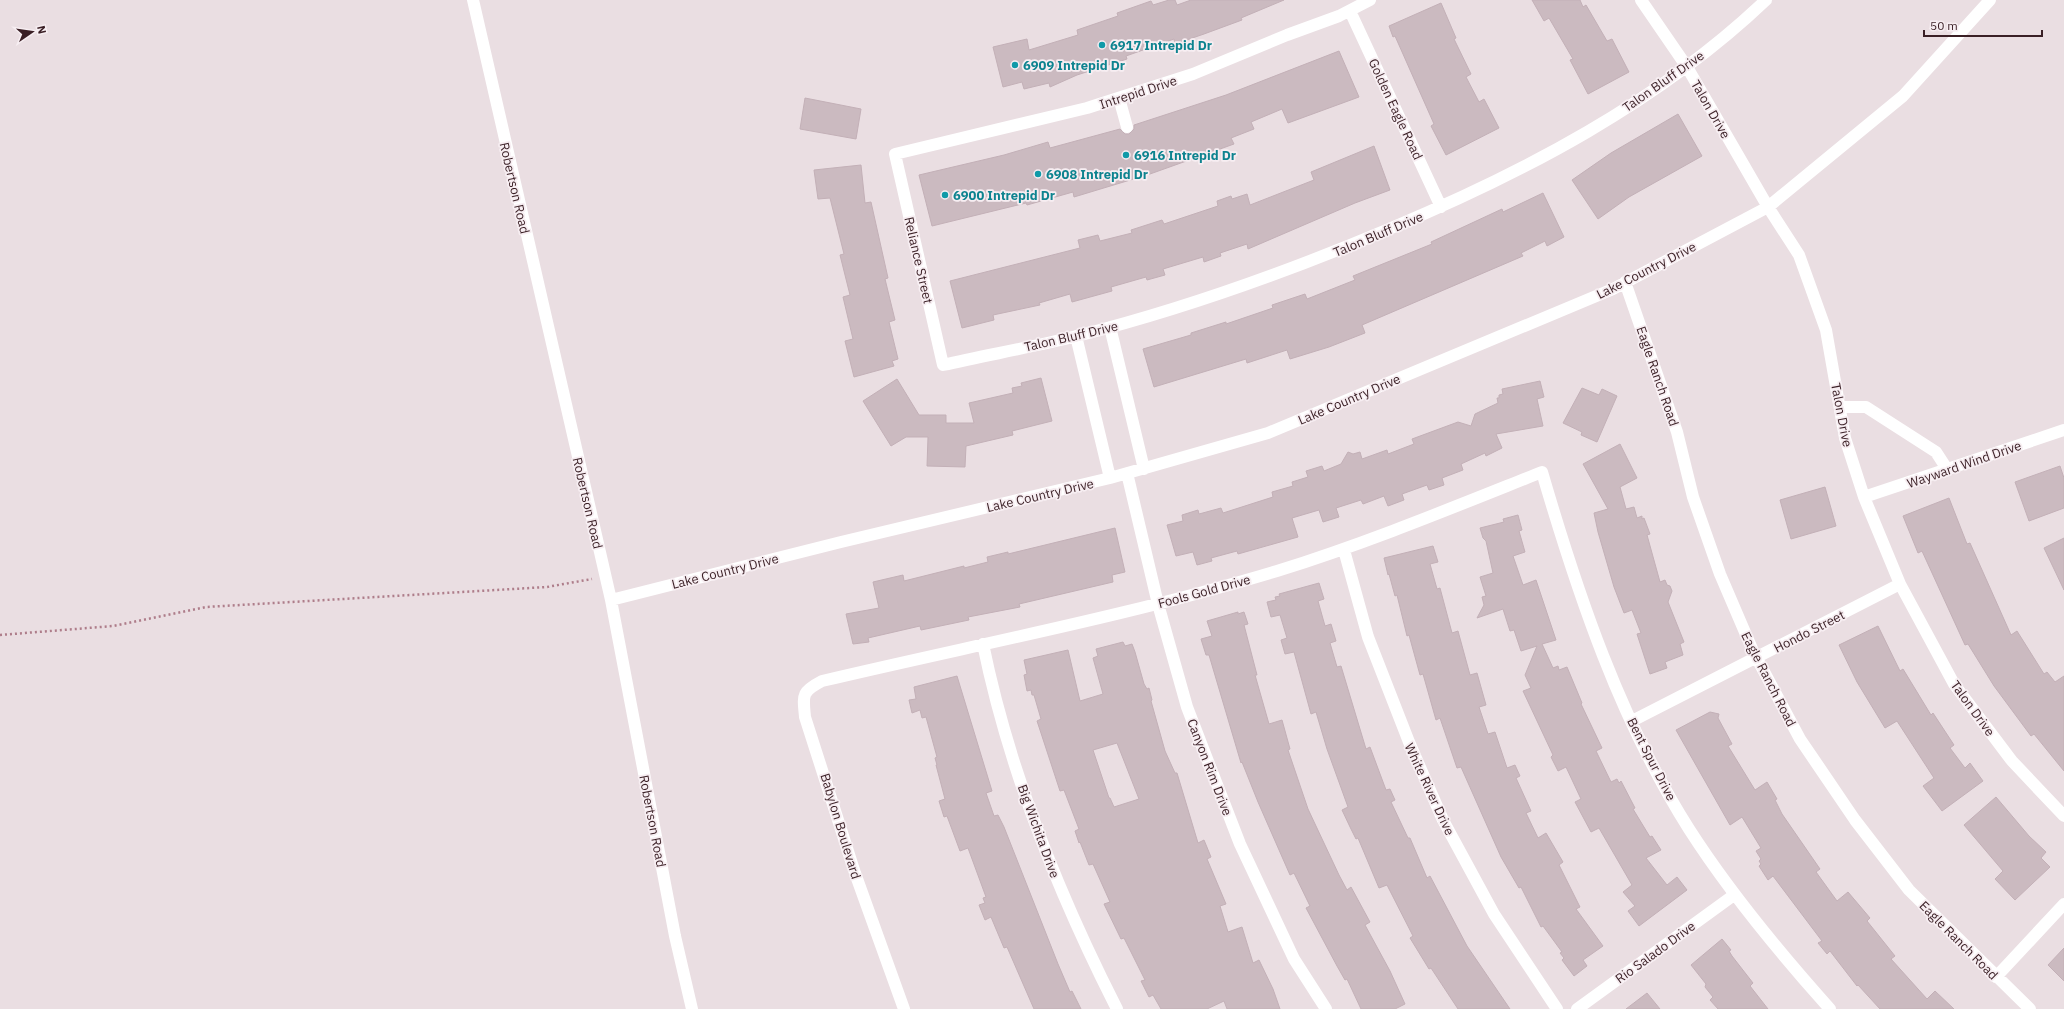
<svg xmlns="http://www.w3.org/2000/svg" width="2064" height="1009" font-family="'IBM Plex Sans',sans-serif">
<rect width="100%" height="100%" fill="#eadee2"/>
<path fill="#cbbac0" stroke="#c3b0b7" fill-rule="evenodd" d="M1169,0H1175L1177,5L1191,0H1284L1241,18L1242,20L1204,34L1175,44L1174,39L1126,56L1127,59L1077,75L1050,87L1049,83L1024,89L1022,82L1003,87L993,47L1027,39L1029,50L1078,35L1077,30L1118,16L1117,13L1151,1L1153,5Z
M1532,0H1580L1583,7L1586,5L1607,41L1612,39L1629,72L1588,94L1570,60L1573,59L1549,18L1544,21Z
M1441,3L1456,38L1454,39L1471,74L1466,77L1479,102L1484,99L1499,128L1446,155L1431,126L1434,124L1395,36L1393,37L1389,26Z
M1339,51L1359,97L1288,123L1282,109L1251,122L1254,129L1231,138L1234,144L1150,174L1074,197L1073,192L1027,205L1026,203L932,226L919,175L1004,155L1048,142L1050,148L1120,129L1125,134H1129L1134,129V125L1226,95Z
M805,98L861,109L856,139L800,129Z
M1678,114L1702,156L1629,197L1598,219L1572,180L1611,153Z
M1374,146L1390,190L1355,203L1248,249L1247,244L1220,253L1221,256L1204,262L1203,257L1163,269L1165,275L1147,280L1146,277L1111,287L1112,291L1072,302L1070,294L1039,303L1040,305L993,315L994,320L962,328L950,281L1080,248L1078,240L1098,235L1100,241L1132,233L1131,230L1162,220L1164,224L1218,206L1217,201L1231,196L1232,199L1247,194L1250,205L1314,180L1311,172Z
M861,165L865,203L871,202L888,278L885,279L895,320L889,322L898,359L892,361L894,366L854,377L845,341L853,339L843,297L850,295L840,255L844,254L830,198L818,199L814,170Z
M1543,193L1564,237L1547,246L1545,241L1521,253L1523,256L1362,325L1365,333L1329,347L1290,359L1287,350L1247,363L1246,359L1154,387L1143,349L1191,335V333L1226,322V324L1273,308L1272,305L1305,294L1307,299L1355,280L1353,276L1432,244L1431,242L1502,209L1503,212Z
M1041,378L1052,421L1012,431L1013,435L966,446L965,467L927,466L928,437H906L891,446L863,401L897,379L919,415H946V423H974L969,403L1013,393L1012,388L1022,386L1021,383Z
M1540,381L1544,397L1537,399L1543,426L1496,434L1502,448L1486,456L1485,453L1461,464L1463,470L1442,478L1444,485L1429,490L1427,485L1402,494L1404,500L1388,506L1384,496L1363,504L1361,500L1336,508L1339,517L1323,522L1319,510L1292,518L1298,537L1238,554L1237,551L1211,558L1212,561L1197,565L1193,552L1176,556L1167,525L1183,521L1182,515L1198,510L1199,514L1221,508L1223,513L1273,497L1272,492L1293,486L1292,482L1308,477L1306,471L1322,466L1324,471L1341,464L1348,452L1353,454L1360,452L1362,459L1387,450L1388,454L1414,444L1412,439L1458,422L1471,426L1475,414L1498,403L1497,398H1499V395L1503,394L1502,389Z
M1582,388L1599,395L1602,389L1617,396L1597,442L1581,435L1582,432L1563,423Z
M1620,444L1637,478L1620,487L1626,509L1634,507L1637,518L1642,516V519L1644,518L1650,534L1647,535L1660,582L1665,580L1667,585L1670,586L1672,591L1668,602L1684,642L1680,644L1683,655L1665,662L1667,668L1650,674L1637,634L1641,633L1632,610L1624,613L1614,587L1598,532L1594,513L1608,509L1583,464Z
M2060,466L2064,478V508L2029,521L2015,482Z
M1825,487L1836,526L1791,539L1780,500Z
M1949,498L1967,544L1970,543L2011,635L2017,631L2044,674L2047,672L2055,682L2064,676V771L2034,734L2031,736L1994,686L1968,644L1965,645L1922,551L1918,553L1903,516Z
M1518,515L1522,530L1519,531L1525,552L1513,556L1523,585L1536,580L1556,640L1542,644L1553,668L1558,666L1559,670L1567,667L1582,703L1581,704L1602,748L1596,751L1611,782L1617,779L1619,783L1621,781L1635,808L1633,809L1650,837L1652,836L1661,850L1646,858L1667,885L1677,877L1687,890L1639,926L1628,911L1635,906L1623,892L1632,885L1599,828L1591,832L1575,802L1581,799L1566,767L1558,771L1551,757L1553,755L1523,691L1531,688L1525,675L1537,646L1521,651L1514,630L1510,631L1503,609L1477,618L1484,605L1482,597L1486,596L1480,577L1493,573L1486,541L1483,538L1480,528L1504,522L1503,519Z
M1115,528L1125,572L1112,575L1113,582L1019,604L1020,607L968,617L969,620L921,630L920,626L868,638L869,642L853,644L846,614L879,608L873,582L903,575L904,581L964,566V568L988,562L987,557L1008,552V554Z
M2064,538V590L2044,548Z
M1433,546L1438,562L1430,564L1437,589L1440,588L1452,633L1458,631L1470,675L1477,673L1486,705L1479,707L1488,734L1495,732L1507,768L1515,765L1520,776L1516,778L1531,811L1526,813L1538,838L1546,833L1563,862L1559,865L1580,907L1576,909L1603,946L1583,960L1587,966L1574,976L1562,960L1564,958L1560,953L1562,952L1543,926L1541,927L1521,887L1519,888L1501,857L1461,767L1457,768L1440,718L1436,720L1423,674L1420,675L1409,635L1407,636L1397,595L1395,596L1389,574L1388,575L1384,558Z
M1319,583L1324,599L1318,601L1325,626L1331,624L1336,641L1330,643L1337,667L1341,666L1366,749L1370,747L1386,790L1390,789L1395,800L1391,802L1408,838H1410L1427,878L1430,876L1467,946L1510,1009H1458L1431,968L1429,969L1410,938L1413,936L1387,885L1379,888L1358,838L1356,839L1351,829L1342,810L1348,807L1327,749L1316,712L1311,714L1294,652L1285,654L1281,640L1287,638L1280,615L1271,617L1267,602L1276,600L1275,597L1280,596L1279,594Z
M1238,612V614L1244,612L1248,624L1244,625L1257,675H1255L1269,724L1282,720L1290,749L1288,750L1308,809L1339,875L1347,890L1351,887L1370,922L1365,925L1390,971L1405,1004L1395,1009H1361L1347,979L1345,980L1337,966L1306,908L1310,906L1294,873L1290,875L1258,802L1242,762L1241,763L1209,655H1206L1201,639L1212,636L1207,621Z
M1878,626L1900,671L1903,669L1931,715L1933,713L1954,745L1950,748L1965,768L1970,763L1983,781L1942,811L1923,786L1934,778L1897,721L1885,728L1857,682L1839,645Z
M1123,642L1125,646L1132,644L1135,652L1144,684L1147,689L1149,688L1152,700L1151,701L1165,751L1175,773H1177L1198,843L1204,840L1211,857L1207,859L1226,904L1220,906L1228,932L1242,927L1253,963L1259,960L1273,989L1280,1009H1227L1224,1001L1207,1009H1161L1153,995L1149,997L1141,981L1145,980L1124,938L1121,939L1104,904L1110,902L1093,864L1089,865L1080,842L1079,843L1075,831L1079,829L1064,790L1060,791L1039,727L1037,721L1041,719L1034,695H1032L1031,690L1027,691L1024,675L1027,674L1024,660L1068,650L1080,701L1103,694L1093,658L1098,656L1096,649ZM1117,743L1139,799L1114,807L1110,798H1109L1093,750Z
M957,676L992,791L986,793L994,816L998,815L1004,827L1058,964L1070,992L1072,991L1081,1009H1034L1007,947L1004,948L991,917L985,920L979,905L985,903L983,898L986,897L968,848L960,851L947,816L944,817L939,801L945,799L936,765H937L935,758L937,757L926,717L922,718L920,710L912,713L909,700L916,699L914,687Z
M1710,712L1719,714L1718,718L1732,744L1728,746L1755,790L1767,782L1777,799L1775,800L1782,814L1820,869L1816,872L1837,901L1848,892L1870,918L1867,921L1895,956L1891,959L1927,999L1935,991L1954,1009H1880L1858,985L1857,986L1830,951L1827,954L1818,943L1822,941L1773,876L1768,880L1759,866L1761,864L1759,861L1761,859L1756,851L1761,848L1742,817L1730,825L1676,730Z
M1996,797L2029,836L2046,852L2041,858L2050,867L2015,900L1995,879L2003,871L1964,825Z
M1722,939L1731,950L1729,951L1732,956L1753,983L1750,986L1768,1009H1718L1710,1000L1713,997L1705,987L1706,984L1691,965Z
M2064,948V981L2048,965Z
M1647,993L1660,1009H1626Z"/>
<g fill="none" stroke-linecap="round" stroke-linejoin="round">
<path stroke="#ae7d8a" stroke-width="2.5" stroke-dasharray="2 3" stroke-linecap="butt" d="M0,635L113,626L206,607L547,587L592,579"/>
<path stroke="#fff" stroke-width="12" d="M473,0L611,600L675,936L692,1009
M1370,0L1339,16L1287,35L1193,74L1087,108L895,154L943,365C987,355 1033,347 1077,336C1184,309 1287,272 1389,229C1523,173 1659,102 1766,0
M1641,0L1687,67L1768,207L1799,255L1826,330L1845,438L1864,497L1900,584L1954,684L2012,761L2064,816
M1350,11L1441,207
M1119,98L1127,127
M1625,282L1677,432L1693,497L1720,574L1753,651L1800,739L1855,820L1909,890L2030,1009
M1110,327L1144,469
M1076,336L1110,478
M1840,407H1866L1936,452L1947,469
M1127,473L1158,604L1187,707L1240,844L1294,959L1326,1009
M1864,497L2064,430
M1344,550L1368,637L1409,742L1443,820L1494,914L1557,1009
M611,600L841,542L1110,478L1268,433L1613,289L1768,207L1903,96L1990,0
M983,644C1009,771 1058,893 1117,1009
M1632,721L1900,584
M1996,977L2064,904
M904,1009L855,873L805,717C803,695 801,692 822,681C974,645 1128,616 1277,571C1367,543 1454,507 1542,472C1578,595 1620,720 1689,829C1730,893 1779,952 1830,1009
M1577,1009L1734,895"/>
</g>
<g fill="#0f9aa8" stroke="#f7eef2" stroke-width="1.5">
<circle cx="1102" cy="45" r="4"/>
<circle cx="1015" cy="65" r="4"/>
<circle cx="1126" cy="155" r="4"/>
<circle cx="1038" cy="174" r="4"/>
<circle cx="945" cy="195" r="4"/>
</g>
<g text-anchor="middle" stroke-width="3.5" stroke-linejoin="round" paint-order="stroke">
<g font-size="13" font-weight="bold" fill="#0d838f" stroke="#f7eef2" text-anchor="start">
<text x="1110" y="50">6917 Intrepid Dr</text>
<text x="1023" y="70">6909 Intrepid Dr</text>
<text x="1134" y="160">6916 Intrepid Dr</text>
<text x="1046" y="179">6908 Intrepid Dr</text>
<text x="953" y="200">6900 Intrepid Dr</text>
</g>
<g font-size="13" fill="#3a1f25" stroke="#f7eef2">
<text transform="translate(1663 81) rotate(-35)" y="5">Talon Bluff Drive</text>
<text transform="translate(1138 92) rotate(-18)" y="5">Intrepid Drive</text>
<text transform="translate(1396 109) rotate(65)" y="5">Golden Eagle Road</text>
<text transform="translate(1711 109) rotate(60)" y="5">Talon Drive</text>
<text transform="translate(515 188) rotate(77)" y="5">Robertson Road</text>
<text transform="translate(1378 234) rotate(-23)" y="5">Talon Bluff Drive</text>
<text transform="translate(919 260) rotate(77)" y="5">Reliance Street</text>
<text transform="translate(1646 270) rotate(-27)" y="5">Lake Country Drive</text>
<text transform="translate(1071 336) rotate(-13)" y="5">Talon Bluff Drive</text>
<text transform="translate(1658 376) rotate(71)" y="5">Eagle Ranch Road</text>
<text transform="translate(1349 399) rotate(-23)" y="5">Lake Country Drive</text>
<text transform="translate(1842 415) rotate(79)" y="5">Talon Drive</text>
<text transform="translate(1964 464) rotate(-19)" y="5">Wayward Wind Drive</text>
<text transform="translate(1040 495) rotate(-13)" y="5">Lake Country Drive</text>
<text transform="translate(588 503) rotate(77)" y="5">Robertson Road</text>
<text transform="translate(725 571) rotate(-14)" y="5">Lake Country Drive</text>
<text transform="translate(1204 591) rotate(-15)" y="5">Fools Gold Drive</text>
<text transform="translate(1809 631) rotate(-27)" y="5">Hondo Street</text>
<text transform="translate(1769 679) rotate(63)" y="5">Eagle Ranch Road</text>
<text transform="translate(1973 708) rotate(54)" y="5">Talon Drive</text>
<text transform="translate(1652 759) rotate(63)" y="5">Bent Spur Drive</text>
<text transform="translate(1210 767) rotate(69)" y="5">Canyon Rim Drive</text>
<text transform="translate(1430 789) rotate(65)" y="5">White River Drive</text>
<text transform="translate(653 821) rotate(79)" y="5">Robertson Road</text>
<text transform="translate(841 826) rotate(73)" y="5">Babylon Boulevard</text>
<text transform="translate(1039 831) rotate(70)" y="5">Big Wichita Drive</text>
<text transform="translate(1959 940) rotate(45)" y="5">Eagle Ranch Road</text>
<text transform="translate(1655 952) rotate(-36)" y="5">Rio Salado Drive</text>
</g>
</g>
<g transform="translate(32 32) rotate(77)" stroke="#f7eef2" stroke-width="3" paint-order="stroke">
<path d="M0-3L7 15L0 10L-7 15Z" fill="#3a1f25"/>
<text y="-6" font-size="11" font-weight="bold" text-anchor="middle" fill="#3a1f25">N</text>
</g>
<path d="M1924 30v6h118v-6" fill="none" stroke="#3a1f25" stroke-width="2"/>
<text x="1930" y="30" font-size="12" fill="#3a1f25" stroke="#f7eef2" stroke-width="3" paint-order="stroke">50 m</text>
</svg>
